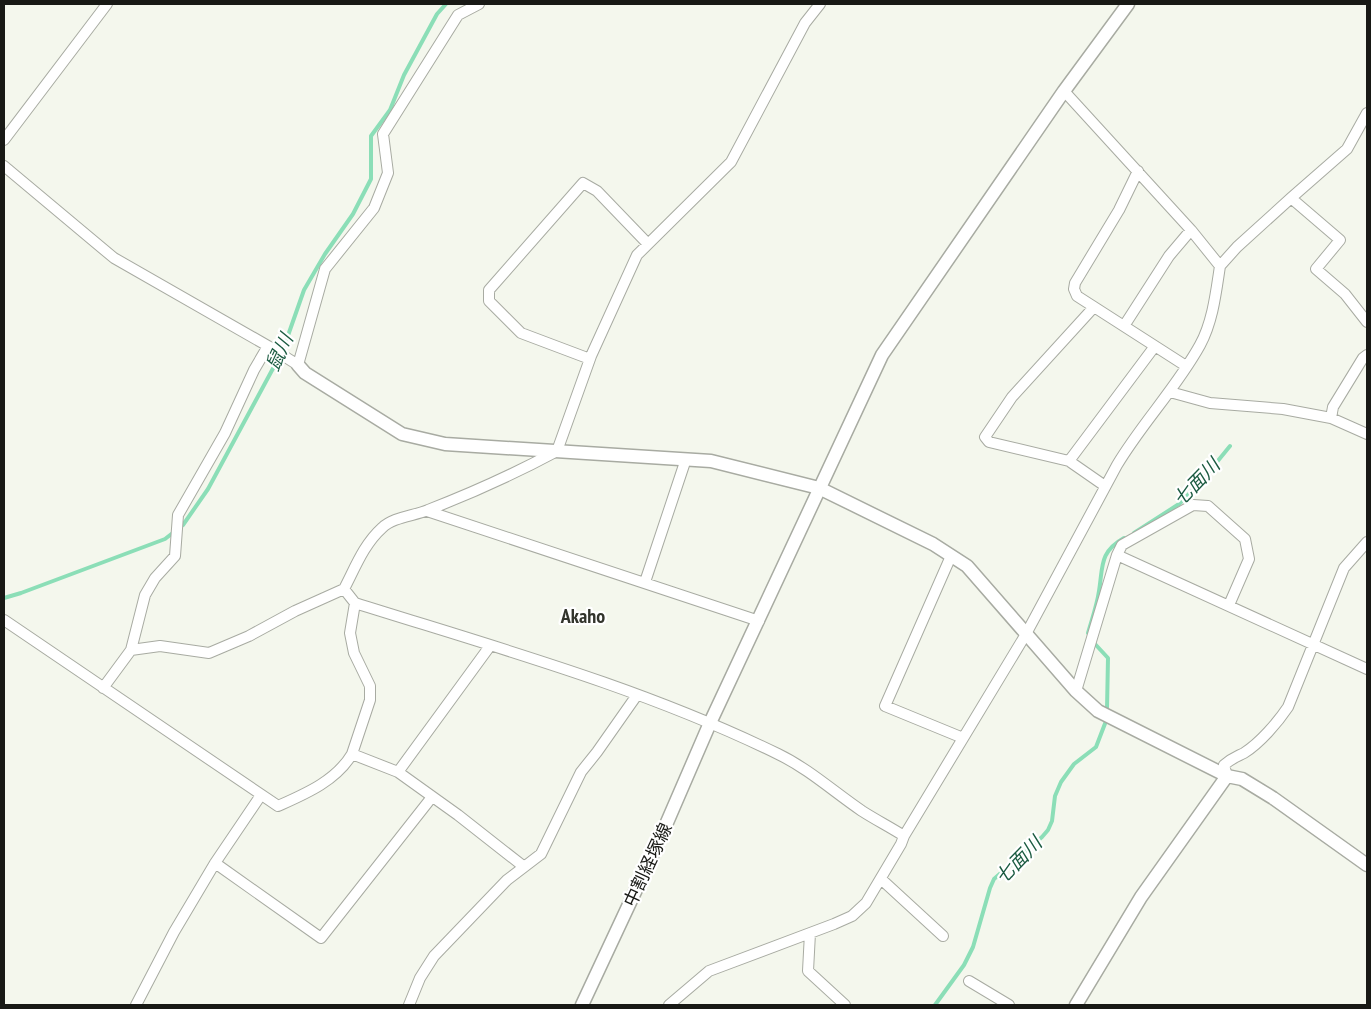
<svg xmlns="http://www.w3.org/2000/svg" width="1371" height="1009" font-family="'PT Sans Narrow','Noto Sans JP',sans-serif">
<rect width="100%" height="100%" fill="#f4f7ed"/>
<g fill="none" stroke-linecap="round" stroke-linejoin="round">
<path stroke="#8bdeb7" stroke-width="4" d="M1134,533L1179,504L1199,484L1230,446
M4,598L21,593L165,539L183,525L208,489L277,361L285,344L304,290L325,254L353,214L371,179V136L390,110L404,75L437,14L446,4
M1088,633C1092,619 1097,605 1099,591C1103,567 1099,552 1124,538
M1095,644L1108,658L1107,709
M935,1005L964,965L973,947L990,888L994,879L1042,837L1048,830L1052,821L1055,796L1061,782L1074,764L1096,747L1106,721"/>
<g stroke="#a8aba2" stroke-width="12">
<path id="minor" d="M820,4L805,23L731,162L637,255L591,356L557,451C516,473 472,493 428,510C414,516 393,517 382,528C364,544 355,568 344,589L355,603C498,648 643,688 778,754C809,769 834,792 862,811C876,820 890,827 904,836
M4,140L107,4
M4,166L114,258L268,346L298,365L325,269L374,208L388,173L383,134L458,15L479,4
M1138,171L1119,210L1075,283L1074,289L1077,296L1186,366
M1291,198L1340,240L1316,269L1345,294L1367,322
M1220,266L1237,247L1291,198L1347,149L1367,113
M1094,307L1012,397L985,437L989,442L1069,461L1155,346
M1124,326L1169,256L1191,230
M590,359L521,333L489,301V290L583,183L597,191L648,244
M1170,392L1210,403L1283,409L1331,418L1367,434
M1331,418L1333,407L1363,358L1367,355
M1069,461L1105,486
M427,511L759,621
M1117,555L1122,545L1193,505L1208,506L1245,539L1249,559L1229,605
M951,556L885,706L963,738
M645,582L686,459
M4,620L278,806C305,794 336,781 352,754L370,700V686L354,653L350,633L355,603
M131,650L160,646L209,653L249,636L295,611L344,589
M103,688L131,650L145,595L155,578L175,556L178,515L225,433L254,370L268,346
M1076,691L1117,555L1367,669
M352,754L398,772L458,815L523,866
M398,772L490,646
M1227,776L1224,765C1232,758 1236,757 1244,753C1260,743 1278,722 1288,707L1344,568L1367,542
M215,863L321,938L432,797
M881,879L943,936
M810,933L808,971L845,1005
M969,981L1009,1005
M136,1005L174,932L215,863L261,795
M409,1005L420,978L434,956L507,880L541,854L581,772L597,752L637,695
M669,1005L709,971L834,924L852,916L866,903L901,844L904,836L1026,634L1117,465C1142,423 1177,387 1200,345C1213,321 1216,292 1220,266L1191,230L1064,91"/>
</g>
<g stroke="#a8aba2" stroke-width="15">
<path id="tertiary" d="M298,365L305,373L402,434L445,444L711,461L819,488L933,544L967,566L1076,691L1098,711L1227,776L1242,779L1273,798L1367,865
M582,1005L662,834L710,723L882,355L1064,91L1128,4
M1076,1005L1141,897L1227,776"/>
</g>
<use href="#minor" stroke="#fff" stroke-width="10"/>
<use href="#tertiary" stroke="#fff" stroke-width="12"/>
</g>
<g text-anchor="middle" stroke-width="4.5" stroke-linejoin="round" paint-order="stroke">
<g font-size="18" fill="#181915" stroke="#fff">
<text transform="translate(648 865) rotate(-65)" y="6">中割経塚線</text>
</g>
<g font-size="19" font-style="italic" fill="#1b5b41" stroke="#fff">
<text transform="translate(279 352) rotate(-65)" y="7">鼠川</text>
<text transform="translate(1196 482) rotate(-46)" y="7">七面川</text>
<text transform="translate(1018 860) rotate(-46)" y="7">七面川</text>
</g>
<g font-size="20" font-weight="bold" fill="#32342c" stroke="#fff">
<text x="583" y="623">Akaho</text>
</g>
</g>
<rect width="1371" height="1009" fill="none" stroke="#181915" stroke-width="10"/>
</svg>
